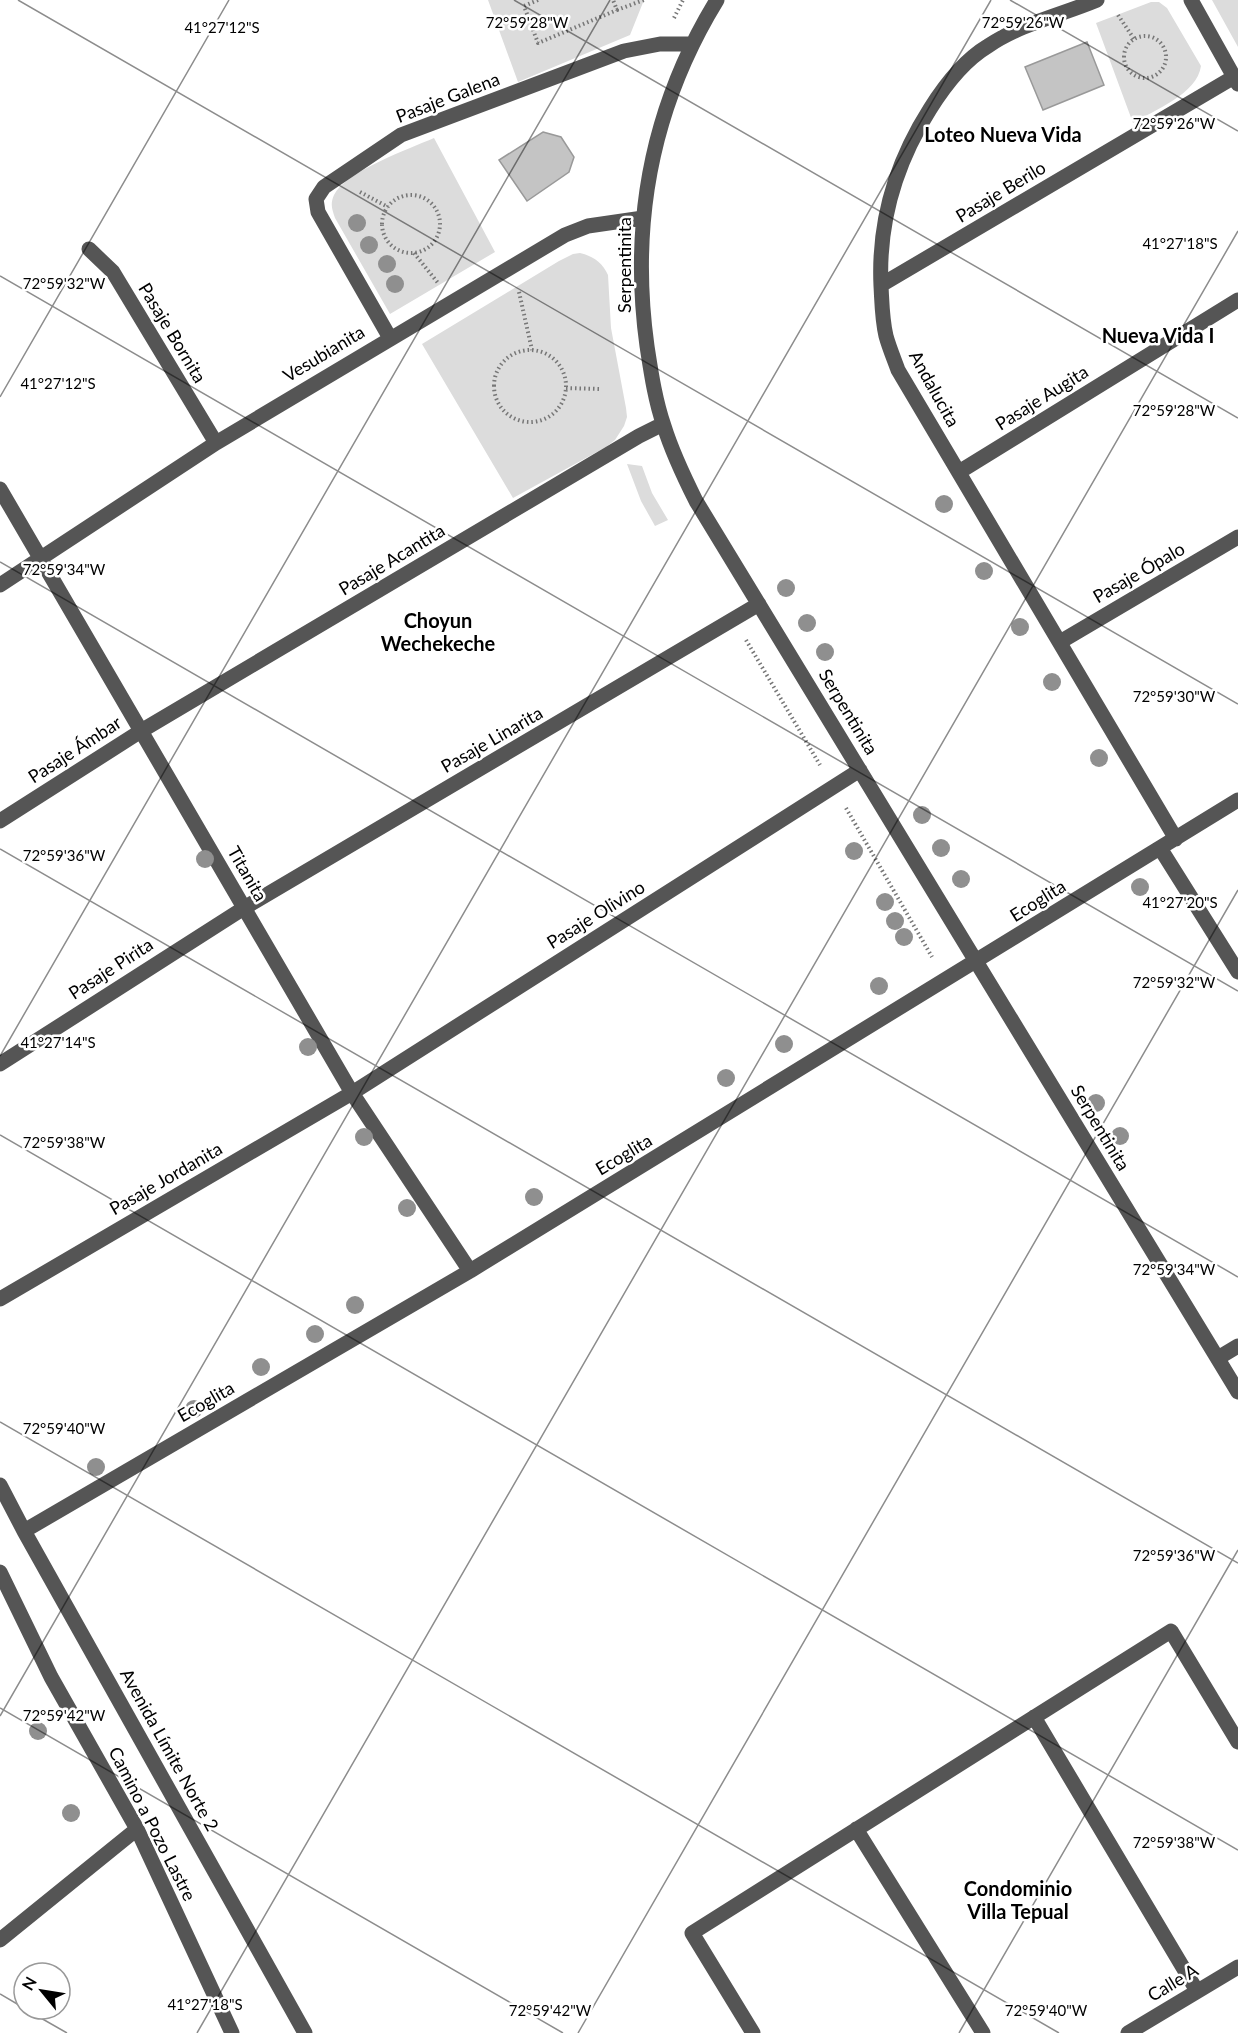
<svg xmlns="http://www.w3.org/2000/svg" width="1238" height="2033" font-family="Lato,sans-serif">
<rect width="100%" height="100%" fill="#fff"/>
<path fill="#dcdcdc" d="M488,0H644L630,35L518,82Z
M1212,0H1238V47Z
M1151,2H1159L1167,8L1201,66C1197,94 1156,109 1133,123L1096,23Z
M434,138L495,252L390,314L335,218C332,209 330,204 334,195C346,171 409,149 434,138Z
M580,253C593,256 603,263 608,275L611,328L626,408L627,417L624,426L615,440L606,447L513,498L422,344L559,261L573,254Z
M627,464L642,466L652,493L668,520L655,526L641,501Z"/>
<path fill="#c4c4c4" stroke="#999" stroke-width="1.5" d="M1087,42L1104,85L1043,110L1025,67Z
M543,132L561,137L574,157L569,172L527,201L499,160Z"/>
<g fill="none" stroke-linecap="round" stroke-linejoin="round">
<path stroke="#777" stroke-width="4" stroke-dasharray="1.5 3" stroke-linecap="butt" d="M538,0L524,6L538,43L617,10L613,0
M617,10L644,0
M1118,15L1134,39
M674,18L683,0
M1124 57a21 21 0 1 1 42 0a21 21 0 1 1-42 0Z
M360,192L388,207
M382 224a29 29 0 1 1 58 0a29 29 0 1 1-58 0Z
M414,253L438,283
M519,292L532,350
M494 386a36 36 0 1 1 72 0a36 36 0 1 1-72 0Z
M566,388L600,389
M746,640L820,765
M846,808L932,957"/>
<path stroke="#555" stroke-width="15" d="M717,0C652,106 630,223 647,346C651,372 655,400 664,426C672,452 684,477 696,501L1238,1392
M1097,0C1061,15 1020,24 988,46C963,61 945,85 930,109C895,164 878,222 881,286C882,303 882,319 886,336C889,347 894,359 898,370L1176,839
M1191,0L1238,84
M89,249L113,272L216,443
M881,285L1234,77
M390,338L318,212L316,199L324,187L401,135L624,51L660,44H692
M959,472L1238,300
M0,489L352,1093L470,1271
M0,585L216,443L565,235L588,226L643,218
M1060,642L1238,537
M0,821L141,731L639,436L663,424
M1160,848L1238,972
M0,1064L244,908L759,604
M0,1299L352,1093L860,770
M1218,1358L1238,1346
M0,1485L24,1531L305,2033
M24,1531L470,1271L1238,800
M0,1572L51,1677L137,1829L232,2033
M1034,1717L1197,1991
M856,1829L983,2033
M0,1940L137,1829
M753,2033L692,1933L1171,1631L1238,1742
M1128,2033L1238,1967"/>
</g>
<g fill="#8f8f8f">
<circle cx="357" cy="223" r="9"/>
<circle cx="369" cy="245" r="9"/>
<circle cx="387" cy="264" r="9"/>
<circle cx="395" cy="284" r="9"/>
<circle cx="944" cy="504" r="9"/>
<circle cx="984" cy="571" r="9"/>
<circle cx="786" cy="588" r="9"/>
<circle cx="807" cy="623" r="9"/>
<circle cx="1020" cy="627" r="9"/>
<circle cx="825" cy="652" r="9"/>
<circle cx="1052" cy="682" r="9"/>
<circle cx="1099" cy="758" r="9"/>
<circle cx="922" cy="815" r="9"/>
<circle cx="941" cy="848" r="9"/>
<circle cx="854" cy="851" r="9"/>
<circle cx="205" cy="859" r="9"/>
<circle cx="961" cy="879" r="9"/>
<circle cx="1140" cy="887" r="9"/>
<circle cx="885" cy="902" r="9"/>
<circle cx="895" cy="921" r="9"/>
<circle cx="904" cy="937" r="9"/>
<circle cx="879" cy="986" r="9"/>
<circle cx="784" cy="1044" r="9"/>
<circle cx="308" cy="1047" r="9"/>
<circle cx="726" cy="1078" r="9"/>
<circle cx="1096" cy="1103" r="9"/>
<circle cx="1120" cy="1136" r="9"/>
<circle cx="364" cy="1137" r="9"/>
<circle cx="534" cy="1197" r="9"/>
<circle cx="407" cy="1208" r="9"/>
<circle cx="355" cy="1305" r="9"/>
<circle cx="315" cy="1334" r="9"/>
<circle cx="261" cy="1367" r="9"/>
<circle cx="194" cy="1409" r="9"/>
<circle cx="96" cy="1467" r="9"/>
<circle cx="38" cy="1731" r="9"/>
<circle cx="71" cy="1813" r="9"/>
</g>
<path fill="none" stroke="#000" stroke-width="1.5" stroke-opacity="0.45" d="M18,0L1238,704M514,0L1238,418M1010,0L1238,131M0,276L1238,991M0,397L229,0M0,562L1238,1277M0,849L1238,1563M0,1056L610,0M0,1135L1238,1850M0,1422L1059,2033M0,1708L563,2033M0,1716L991,0M0,1994L24,2008M25,2009L67,2033M197,2033L1238,231M578,2033L1238,890M959,2033L1238,1550"/>
<g text-anchor="middle" stroke-width="5" stroke-linejoin="round" paint-order="stroke">
<g font-size="18" fill="#000" stroke="#fff">
<text transform="translate(448 98) rotate(-21)" y="6">Pasaje Galena</text>
<text transform="translate(1001 192) rotate(-31)" y="6">Pasaje Berilo</text>
<text transform="translate(625 265) rotate(-90)" y="6">Serpentinita</text>
<text transform="translate(172 333) rotate(59)" y="6">Pasaje Bornita</text>
<text transform="translate(324 354) rotate(-31)" y="6">Vesubianita</text>
<text transform="translate(934 389) rotate(61)" y="6">Andalucita</text>
<text transform="translate(1042 398) rotate(-32)" y="6">Pasaje Augita</text>
<text transform="translate(392 560) rotate(-31)" y="6">Pasaje Acantita</text>
<text transform="translate(1139 573) rotate(-30)" y="6">Pasaje Ópalo</text>
<text transform="translate(848 712) rotate(59)" y="6">Serpentinita</text>
<text transform="translate(492 740) rotate(-30)" y="6">Pasaje Linarita</text>
<text transform="translate(75 750) rotate(-33)" y="6">Pasaje Ámbar</text>
<text transform="translate(247 874) rotate(60)" y="6">Titanita</text>
<text transform="translate(1038 901) rotate(-32)" y="6">Ecoglita</text>
<text transform="translate(596 915) rotate(-32)" y="6">Pasaje Olivino</text>
<text transform="translate(111 969) rotate(-33)" y="6">Pasaje Pirita</text>
<text transform="translate(1100 1128) rotate(59)" y="6">Serpentinita</text>
<text transform="translate(624 1155) rotate(-31)" y="6">Ecoglita</text>
<text transform="translate(166 1179) rotate(-30)" y="6">Pasaje Jordanita</text>
<text transform="translate(206 1402) rotate(-30)" y="6">Ecoglita</text>
<text transform="translate(169 1750) rotate(61)" y="6">Avenida Límite Norte 2</text>
<text transform="translate(152 1824) rotate(63)" y="6">Camino a Pozo Lastre</text>
<text transform="translate(1173 1983) rotate(-31)" y="6">Calle A</text>
</g>
<g font-size="20" font-weight="bold" fill="#000" stroke="#fff">
<text x="1003" y="142">Loteo Nueva Vida</text>
<text x="1158" y="343">Nueva Vida I</text>
<text x="438" y="628">Choyun<tspan x="438" dy="23">Wechekeche</tspan></text>
<text x="1018" y="1896">Condominio<tspan x="1018" dy="23">Villa Tepual</tspan></text>
</g>
</g>
<g font-size="15" text-anchor="middle" fill="#000" stroke="#fff" stroke-width="5" stroke-linejoin="round" paint-order="stroke">
<text x="527" y="28">72°59'28"W</text>
<text x="1023" y="28">72°59'26"W</text>
<text x="222" y="33">41°27'12"S</text>
<text x="1174" y="129">72°59'26"W</text>
<text x="1180" y="249">41°27'18"S</text>
<text x="64" y="289">72°59'32"W</text>
<text x="58" y="389">41°27'12"S</text>
<text x="1174" y="416">72°59'28"W</text>
<text x="64" y="575">72°59'34"W</text>
<text x="1174" y="702">72°59'30"W</text>
<text x="64" y="861">72°59'36"W</text>
<text x="1180" y="908">41°27'20"S</text>
<text x="1174" y="988">72°59'32"W</text>
<text x="58" y="1048">41°27'14"S</text>
<text x="64" y="1148">72°59'38"W</text>
<text x="1174" y="1275">72°59'34"W</text>
<text x="64" y="1434">72°59'40"W</text>
<text x="1174" y="1561">72°59'36"W</text>
<text x="64" y="1721">72°59'42"W</text>
<text x="1174" y="1848">72°59'38"W</text>
<text x="205" y="2010">41°27'18"S</text>
<text x="550" y="2016">72°59'42"W</text>
<text x="1046" y="2016">72°59'40"W</text>
</g>
<g transform="translate(42 1991) rotate(300)"><circle r="28" fill="#ffffff" stroke="#999999" stroke-width="1.5"/>
<path d="M0-4.5L10 22L0 15L-10 22Z" fill="#000000"/>
<text y="-9" font-size="16" font-weight="bold" text-anchor="middle" fill="#000000">N</text>
</g>
</svg>
